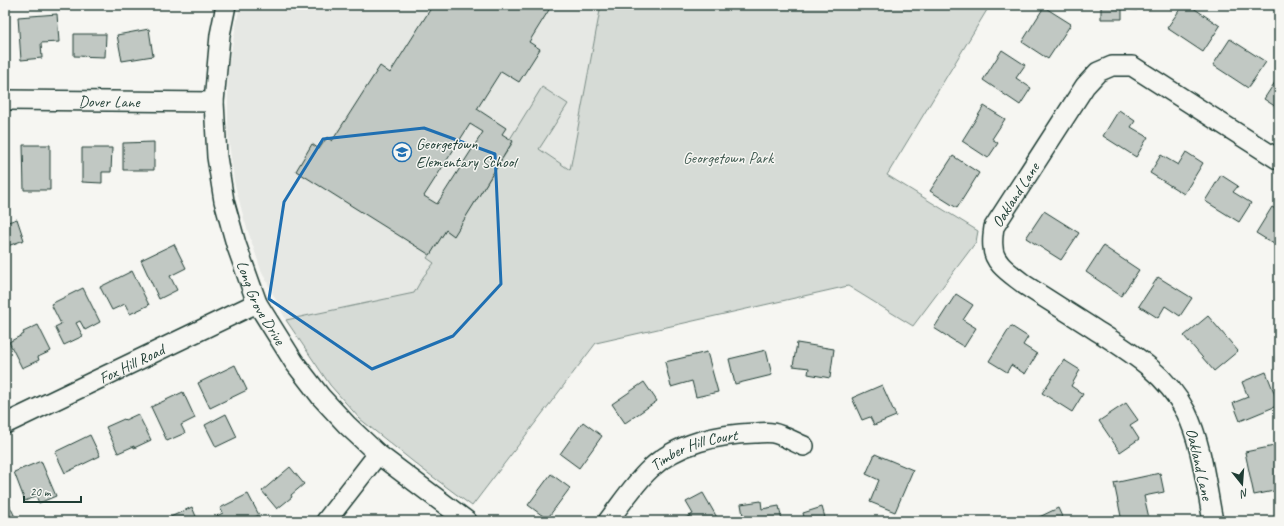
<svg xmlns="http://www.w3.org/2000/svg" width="1284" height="526" font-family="Caveat,sans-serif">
<rect width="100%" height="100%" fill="#f6f6f2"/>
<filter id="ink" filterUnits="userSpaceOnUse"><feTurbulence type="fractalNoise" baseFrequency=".025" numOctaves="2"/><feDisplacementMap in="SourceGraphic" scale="8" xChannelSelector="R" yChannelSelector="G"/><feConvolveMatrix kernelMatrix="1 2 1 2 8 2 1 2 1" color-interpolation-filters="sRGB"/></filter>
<g filter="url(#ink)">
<path fill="#e6e8e4" d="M240,5H601L570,170L423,277L414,293L286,320L261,270L244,219L234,181L228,135V67Z"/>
<path fill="#d6dbd6" stroke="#7a8c85" d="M601,5H990L887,175L978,231L976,242L913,326L848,286L596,343L472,506L421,468L360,419L330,385L286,320L414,293L423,277L434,263L427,258L446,230L454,235L513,142L510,139L542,87L568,104L539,149L570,170Z"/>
<path fill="#c1c8c3" stroke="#1f3d34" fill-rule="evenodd" d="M433,5H552L529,42L540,49L519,82L501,71L477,109L506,128L502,134L513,141L454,236L446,230L430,255L296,171L312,144L319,149L327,137L332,141L380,66L390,73ZM470,124L483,132L437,204L424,196Z
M1101,5H1137V10L1122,9V19H1101Z
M1183,5H1189L1220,26L1203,52L1167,28Z
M1044,7L1071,24L1048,59L1022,42Z
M57,14L59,42L41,43L42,58L21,60L18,17Z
M149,29L153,56L122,61L117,35Z
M74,34H106L105,57L74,56Z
M1230,39L1266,62L1248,88L1213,65Z
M1002,50L1025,65L1016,78L1031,88L1020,105L983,80Z
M1279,76V109L1264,99Z
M984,106L1005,119L992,139L998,143L988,158L962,141Z
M1119,110L1135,121L1131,127L1148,137L1136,157L1103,136Z
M154,142V170H123V143Z
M23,145H50V190H24Z
M82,148H112L111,172H102V183L82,182Z
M1186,152L1203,163L1184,194L1150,173L1161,155L1178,165Z
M953,156L979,173L957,208L930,191Z
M1221,175L1238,186L1233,192L1251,203L1239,222L1205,201Z
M1272,207L1279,211V247L1256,233Z
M1044,211L1079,233L1061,260L1026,238Z
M17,219L24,240L5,247V223Z
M174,244L186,268L170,276L177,290L159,299L141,260Z
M1103,246L1139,270L1121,296L1086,272Z
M132,271L149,305L130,314L125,304L112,310L100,287Z
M1158,277L1192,298L1180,316L1165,306L1158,318L1139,306Z
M83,288L100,322L85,330L80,321L76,323L83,336L64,345L55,327L61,324L51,304Z
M956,294L973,305L963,320L976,328L964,347L934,328Z
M1208,316L1238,351L1214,371L1184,336Z
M38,325L51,351L38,357L39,360L22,368L9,342L24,334L23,332Z
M1011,326L1028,337L1023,345L1037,354L1025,374L1011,365L1007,372L989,361Z
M797,343L834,349L830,378L808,374L809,368L793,366Z
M766,350L772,375L735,384L729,359Z
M707,352L718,392L696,397L692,381L671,387L665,362Z
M1064,360L1080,370L1071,386L1083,394L1072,412L1042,393Z
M235,365L247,390L210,408L198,383Z
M1266,372L1279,405L1240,421L1233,403L1248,397L1242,382Z
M644,382L657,401L625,423L612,404Z
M882,385L896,416L874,425L870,417L862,420L852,398Z
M183,392L195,418L181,425L185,433L167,441L151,407Z
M1126,403L1138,420L1130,425L1139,439L1120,452L1099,421Z
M138,414L151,440L134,448V446L118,453L106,427L124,419L125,420Z
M226,414L237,437L216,447L205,425Z
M583,422L602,436L579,468L560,454Z
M90,435L100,456L65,473L55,452Z
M1279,445V490L1254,495L1245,452Z
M875,454L913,470L895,512L870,502L879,480L866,474Z
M41,461L56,496L39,503L36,496L25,501L14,472Z
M290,467L304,484L291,495L292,497L277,509L262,491Z
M1160,473L1164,492L1144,496L1149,518L1133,521H1122L1114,483Z
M551,474L570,488L547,519L528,505Z
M703,493L719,521H680L693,514L686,502Z
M248,494L259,515L247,521H217L215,517L223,513L220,508Z
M5,496L16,519L13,521H5Z
M761,501L762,509L779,506L782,521H744L741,504Z
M192,507L198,521H162Z
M822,507L826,521H805L803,513Z
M1058,508L1064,521H1031Z"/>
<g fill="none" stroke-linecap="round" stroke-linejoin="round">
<g stroke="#1f3d34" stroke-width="22">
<g id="minor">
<path id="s1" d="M226,5L220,35L214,102L217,157L224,201L236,244L257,303L294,362L321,397L347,425L378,454L467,521"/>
<path id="s2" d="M5,100L214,102"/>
<path id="s3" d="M5,424L257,303"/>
<path d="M326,521L378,454"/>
<path id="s4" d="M608,521C622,503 634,484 650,469C677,443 719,434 755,433C760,433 767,432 773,433C783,435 794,442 804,446"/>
<path id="s5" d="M1213,521C1206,486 1202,444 1186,412C1166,373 1130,352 1094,329C1071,314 1048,300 1025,285C1013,275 993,264 993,247C992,241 993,234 994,227L1085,86L1098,72L1112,66H1132L1279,160"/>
</g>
</g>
<use href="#minor" stroke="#f6f6f2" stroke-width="19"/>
</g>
</g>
<path fill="none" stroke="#1f6fb2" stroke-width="3" stroke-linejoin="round" d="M424,128L495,154L501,284L453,336L372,369L269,299L284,202L323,139Z"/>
<defs>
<g id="school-ring" transform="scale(1)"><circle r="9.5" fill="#f6f6f2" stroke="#1f6fb2" stroke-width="1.5"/><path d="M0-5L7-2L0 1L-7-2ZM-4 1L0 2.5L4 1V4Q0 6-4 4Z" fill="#1f6fb2"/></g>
</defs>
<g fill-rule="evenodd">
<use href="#school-ring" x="402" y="152"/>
</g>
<g text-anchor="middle" stroke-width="3" stroke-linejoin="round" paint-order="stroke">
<g font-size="16" fill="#1f3d34" stroke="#f6f6f2">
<text dy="6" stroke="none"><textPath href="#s2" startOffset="104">Dover Lane</textPath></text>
<text dy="6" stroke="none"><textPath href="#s5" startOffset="430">Oakland Lane</textPath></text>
<text dy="6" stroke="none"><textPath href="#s1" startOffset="306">Long Grove Drive</textPath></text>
<text dy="6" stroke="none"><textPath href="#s3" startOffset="140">Fox Hill Road</textPath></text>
<text dy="6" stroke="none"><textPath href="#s4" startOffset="116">Timber Hill Court</textPath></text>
<text transform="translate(1200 464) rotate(77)" y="6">Oakland Lane</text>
</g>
<g font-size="16" fill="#1f3d34" stroke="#f6f6f2" text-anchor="start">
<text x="416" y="149">Georgetown<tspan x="416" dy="18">Elementary School</tspan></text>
</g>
<g font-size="16" fill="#445d54" stroke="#f6f6f2">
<text x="728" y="163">Georgetown Park</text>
</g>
</g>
<rect width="1284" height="526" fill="none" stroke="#f6f6f2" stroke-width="20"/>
<rect x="10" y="10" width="1264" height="506" fill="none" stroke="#1f3d34" stroke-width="1.5" filter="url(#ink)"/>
<g transform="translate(1242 484) rotate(163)" stroke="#f6f6f2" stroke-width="3" paint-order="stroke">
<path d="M0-3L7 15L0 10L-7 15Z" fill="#1f3d34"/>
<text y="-6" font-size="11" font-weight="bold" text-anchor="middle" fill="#1f3d34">N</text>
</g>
<path d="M24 496v6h57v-6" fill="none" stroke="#1f3d34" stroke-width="2"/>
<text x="30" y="496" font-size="12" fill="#1f3d34" stroke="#f6f6f2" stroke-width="3" paint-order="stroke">20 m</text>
</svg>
